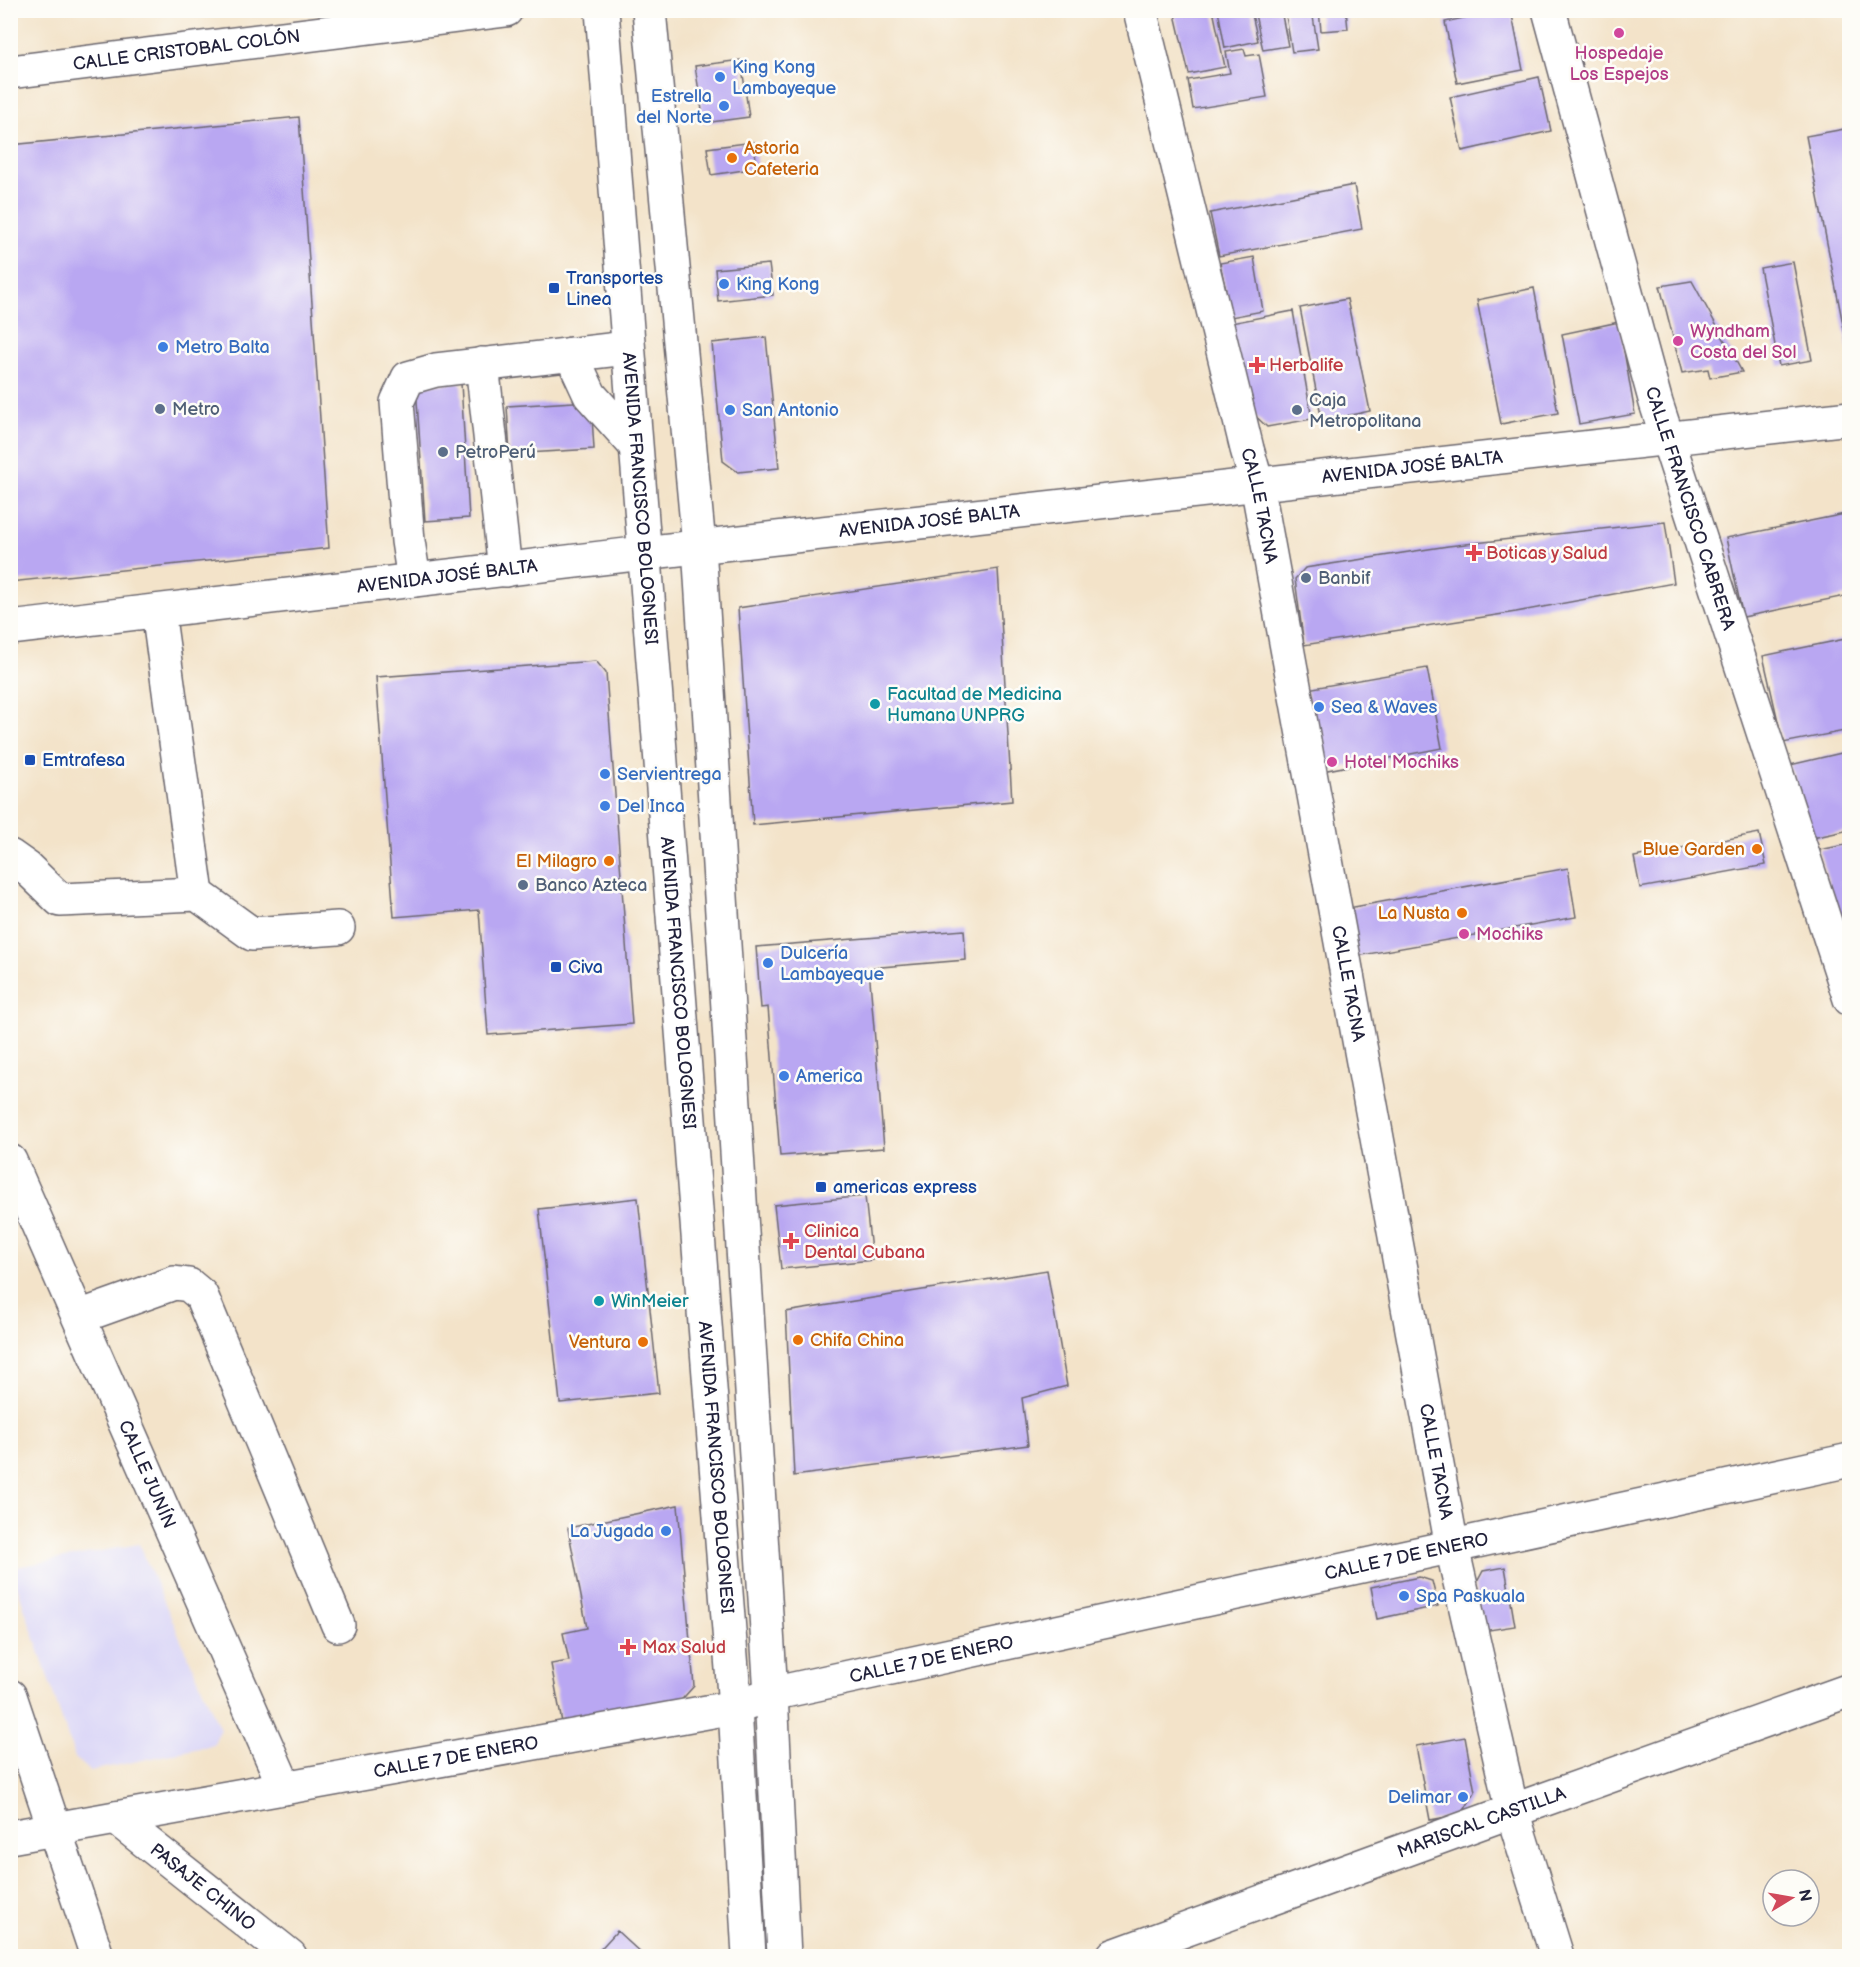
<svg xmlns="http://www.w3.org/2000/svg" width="1860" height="1967" font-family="'Balsamiq Sans',sans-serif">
<rect width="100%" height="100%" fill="#fdfcf7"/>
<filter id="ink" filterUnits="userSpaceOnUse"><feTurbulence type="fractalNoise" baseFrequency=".0167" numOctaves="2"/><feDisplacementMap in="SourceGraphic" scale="12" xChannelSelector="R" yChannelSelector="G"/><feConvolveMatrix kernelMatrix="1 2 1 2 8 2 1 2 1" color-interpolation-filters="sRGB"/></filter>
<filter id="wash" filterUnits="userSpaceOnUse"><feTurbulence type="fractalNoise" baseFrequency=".008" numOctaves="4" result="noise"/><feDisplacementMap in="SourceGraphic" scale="24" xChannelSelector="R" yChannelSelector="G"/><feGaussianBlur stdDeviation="1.35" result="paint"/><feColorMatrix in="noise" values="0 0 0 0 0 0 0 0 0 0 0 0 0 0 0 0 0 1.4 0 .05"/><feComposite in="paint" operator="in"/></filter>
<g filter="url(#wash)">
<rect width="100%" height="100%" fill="#f3e3c9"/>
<path fill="#dad6f7" d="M139,1544L220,1729L214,1745L90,1771L75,1758L11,1568Z"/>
<g id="blocks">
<path fill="#b9a7f2" d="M1174,10H1213L1225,67L1189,74Z
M1218,10H1251L1258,41L1225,48Z
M1254,10H1281L1288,46L1263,50Z
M1285,10H1312L1318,49L1292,52Z
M1319,10H1346L1348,29L1321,31Z
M1500,10H1511L1523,70L1457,83L1445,22Z
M1244,49L1246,56L1259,54L1267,97L1193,109L1188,80L1230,73L1226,52Z
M741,60L749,117L704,123L695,66Z
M1539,77L1551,131L1462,151L1450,97Z
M299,117L329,548L10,582V145Z
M1850,128V350H1848L1806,136Z
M754,142L757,168L711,175L707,148Z
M1354,185L1362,229L1219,256L1210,213Z
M1254,257L1263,311L1231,317L1220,263Z
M1793,262L1812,360L1779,366L1760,268Z
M769,264L773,295L718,301L715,269Z
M1691,281H1692L1742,372L1710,378L1708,369L1682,373L1660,286Z
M1534,288L1558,413L1501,424L1477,300Z
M1347,299L1370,411L1322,421L1300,308Z
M1293,311L1312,419L1267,427L1246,407L1231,323Z
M1619,322L1635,414L1579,424L1562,334Z
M766,337L779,468L738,472L723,461L712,343Z
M461,383L469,518L425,521L416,386Z
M591,401L594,449L510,454L507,406Z
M1850,513V595L1743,617L1726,538Z
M1665,522L1674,583L1516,612L1304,645L1295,579L1305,568L1448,546Z
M998,569L1012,801L753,825L738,608Z
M1850,638V730L1783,743L1763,656Z
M596,661L606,673L632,1024L488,1035L479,910L394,917L376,677Z
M1427,668L1442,748L1322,771L1307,689Z
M1850,751V830L1812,838L1790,765Z
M1759,833L1766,865L1640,888L1634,857Z
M1850,844V937H1845L1819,850Z
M1568,868L1576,917L1357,956L1348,908Z
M964,930L966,960L869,968L884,1148L780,1156L768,1007L761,1008L756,947Z
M865,1196L872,1260L781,1269L774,1205Z
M638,1198L659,1393L560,1403L539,1209Z
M1047,1270L1067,1386L1022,1398L1028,1445L794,1476L786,1312Z
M678,1505L694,1686L675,1707L563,1728L551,1664L569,1661L563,1633L587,1628L568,1528Z
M1505,1567L1515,1626L1483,1631L1475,1586L1483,1571Z
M1419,1577L1432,1581L1438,1606L1377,1619L1371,1587Z
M1465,1737L1475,1792L1462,1814L1430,1820L1416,1746Z
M617,1931L644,1956H594Z"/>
</g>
</g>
<g filter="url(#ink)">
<use href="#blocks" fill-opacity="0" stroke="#6b666d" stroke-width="1.5"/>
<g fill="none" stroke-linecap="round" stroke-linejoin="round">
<g stroke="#6b666d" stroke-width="36">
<g id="minor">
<path id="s1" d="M1140,10L1247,449L1257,484L1452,1547L1512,1811L1557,1956"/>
<path id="s2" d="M1549,10L1656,403L1850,999"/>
<path id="s3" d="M10,72L506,10"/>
<path d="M571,354L590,395L634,444"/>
<path d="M482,364L505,570"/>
<path d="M414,580L408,541L397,402L408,378L436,370L627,348"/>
<path d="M158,611L197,894"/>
<path id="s4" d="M10,628L643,553"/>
<path d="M10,856L27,868L60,900L197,894L252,934L338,928"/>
<path id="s5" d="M10,1161L285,1788"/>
<path d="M79,1317L174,1283L189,1285L201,1295L338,1625"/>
<path d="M10,1696L97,1956"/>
<path id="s6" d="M116,1818L290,1956"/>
<path id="s7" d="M10,1837L735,1707L771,1694L1850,1460"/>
<path id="s8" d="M1113,1956L1512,1811L1850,1690"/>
</g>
</g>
<g stroke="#6b666d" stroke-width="36">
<g id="major">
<path id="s9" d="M602,10L735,1707L749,1956"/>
<path d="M649,10L699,546L771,1694L784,1956"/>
<path id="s10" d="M643,553L1850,418"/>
</g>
</g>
<use href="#minor" stroke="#fff" stroke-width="33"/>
<use href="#major" stroke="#fff" stroke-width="33"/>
</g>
</g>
<g fill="#d1479c" stroke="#fdfcf7" stroke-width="2">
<circle cx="1619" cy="33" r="6"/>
<circle cx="1678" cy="341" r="6"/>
<circle cx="1332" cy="762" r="6"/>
<circle cx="1464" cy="934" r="6"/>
</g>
<g fill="#3f7fe0" stroke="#fdfcf7" stroke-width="2">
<circle cx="720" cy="77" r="6"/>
<circle cx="724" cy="106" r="6"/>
<circle cx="724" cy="284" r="6"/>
<circle cx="163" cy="347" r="6"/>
<circle cx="730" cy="410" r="6"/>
<circle cx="1319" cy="707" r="6"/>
<circle cx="605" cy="774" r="6"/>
<circle cx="605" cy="806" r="6"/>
<circle cx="768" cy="963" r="6"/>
<circle cx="784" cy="1076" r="6"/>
<circle cx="666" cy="1531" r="6"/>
<circle cx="1404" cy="1596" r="6"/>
<circle cx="1463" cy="1797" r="6"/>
</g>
<g fill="#e8710a" stroke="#fdfcf7" stroke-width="2">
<circle cx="732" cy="158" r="6"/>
<circle cx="1757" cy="849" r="6"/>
<circle cx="609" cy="861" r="6"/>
<circle cx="1462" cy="913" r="6"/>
<circle cx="798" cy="1340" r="6"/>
<circle cx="643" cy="1342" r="6"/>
</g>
<g fill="#1a4fb4" stroke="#fdfcf7" stroke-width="2">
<rect x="548" y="282" width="12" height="12" rx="3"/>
<rect x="24" y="754" width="12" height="12" rx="3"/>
<rect x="550" y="961" width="12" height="12" rx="3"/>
<rect x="815" y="1181" width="12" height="12" rx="3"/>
</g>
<g fill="#e0444e" stroke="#fdfcf7" stroke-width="2">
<path d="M1254 356h6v6h6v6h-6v6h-6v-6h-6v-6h6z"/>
<path d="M1471 544h6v6h6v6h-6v6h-6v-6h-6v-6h6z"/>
<path d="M788 1232h6v6h6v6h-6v6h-6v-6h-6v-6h6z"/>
<path d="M625 1638h6v6h6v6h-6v6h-6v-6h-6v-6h6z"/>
</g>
<g fill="#5c6f8a" stroke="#fdfcf7" stroke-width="2">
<circle cx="160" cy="409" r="6"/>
<circle cx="1297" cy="410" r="6"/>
<circle cx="443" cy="452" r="6"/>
<circle cx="1306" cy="578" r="6"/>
<circle cx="523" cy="885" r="6"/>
</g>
<g fill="#0f9aa8" stroke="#fdfcf7" stroke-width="2">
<circle cx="875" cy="704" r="6"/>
<circle cx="599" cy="1301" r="6"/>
</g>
<g text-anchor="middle" stroke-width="5" stroke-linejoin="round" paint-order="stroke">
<g font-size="18" fill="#22223b" stroke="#fdfcf7">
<text dy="6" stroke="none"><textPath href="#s3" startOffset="178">CALLE CRISTOBAL COLÓN</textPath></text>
<text dy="6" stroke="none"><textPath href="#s10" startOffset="774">AVENIDA JOSÉ BALTA</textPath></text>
<text dy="6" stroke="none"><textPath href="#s9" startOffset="490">AVENIDA FRANCISCO BOLOGNESI</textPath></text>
<text dy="6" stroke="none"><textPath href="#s1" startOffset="510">CALLE TACNA</textPath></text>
<text dy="6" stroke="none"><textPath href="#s2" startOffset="518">CALLE FRANCISCO CABRERA</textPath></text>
<text dy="6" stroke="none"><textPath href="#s10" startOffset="288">AVENIDA JOSÉ BALTA</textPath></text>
<text dy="6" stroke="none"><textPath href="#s4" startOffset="440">AVENIDA JOSÉ BALTA</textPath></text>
<text dy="6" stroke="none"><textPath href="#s9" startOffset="976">AVENIDA FRANCISCO BOLOGNESI</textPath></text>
<text dy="6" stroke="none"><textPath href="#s1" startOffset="996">CALLE TACNA</textPath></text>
<text dy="6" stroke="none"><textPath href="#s1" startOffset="1482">CALLE TACNA</textPath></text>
<text dy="6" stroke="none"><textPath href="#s9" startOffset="1462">AVENIDA FRANCISCO BOLOGNESI</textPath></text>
<text dy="6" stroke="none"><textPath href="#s5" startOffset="342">CALLE JUNÍN</textPath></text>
<text dy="6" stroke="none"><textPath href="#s7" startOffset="1425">CALLE 7 DE ENERO</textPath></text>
<text dy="6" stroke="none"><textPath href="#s7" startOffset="939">CALLE 7 DE ENERO</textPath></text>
<text dy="6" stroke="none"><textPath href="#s7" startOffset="453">CALLE 7 DE ENERO</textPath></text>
<text dy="6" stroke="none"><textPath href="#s8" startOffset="392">MARISCAL CASTILLA</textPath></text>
<text dy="6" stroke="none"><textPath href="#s6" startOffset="111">PASAJE CHINO</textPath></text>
</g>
<g font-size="18" fill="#b23c85" stroke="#fdfcf7" text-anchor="start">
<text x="1619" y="59" text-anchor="middle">Hospedaje<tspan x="1619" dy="21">Los Espejos</tspan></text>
<text x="1690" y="337">Wyndham<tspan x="1690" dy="21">Costa del Sol</tspan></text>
<text x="1344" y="768">Hotel Mochiks</text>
<text x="1476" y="940">Mochiks</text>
</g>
<g font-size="18" fill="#366cbe" stroke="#fdfcf7" text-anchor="start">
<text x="732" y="73">King Kong<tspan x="732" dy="21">Lambayeque</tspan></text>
<text x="712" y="102" text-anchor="end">Estrella<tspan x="712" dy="21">del Norte</tspan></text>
<text x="736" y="290">King Kong</text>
<text x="175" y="353">Metro Balta</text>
<text x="742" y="416">San Antonio</text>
<text x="1331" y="713">Sea &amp; Waves</text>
<text x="617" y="780">Servientrega</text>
<text x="617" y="812">Del Inca</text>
<text x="780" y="959">Dulcería<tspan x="780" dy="21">Lambayeque</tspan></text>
<text x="796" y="1082">America</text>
<text x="654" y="1537" text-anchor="end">La Jugada</text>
<text x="1416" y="1602">Spa Paskuala</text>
<text x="1451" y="1803" text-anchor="end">Delimar</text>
</g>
<g font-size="18" fill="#c56008" stroke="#fdfcf7" text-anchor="end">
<text x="744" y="154" text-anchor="start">Astoria<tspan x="744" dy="21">Cafeteria</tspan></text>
<text x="1745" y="855">Blue Garden</text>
<text x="597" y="867">El Milagro</text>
<text x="1450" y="919">La Nusta</text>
<text x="810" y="1346" text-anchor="start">Chifa China</text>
<text x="631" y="1348">Ventura</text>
</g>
<g font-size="18" fill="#164399" stroke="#fdfcf7" text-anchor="start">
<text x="566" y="284">Transportes<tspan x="566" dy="21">Linea</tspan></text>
<text x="42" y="766">Emtrafesa</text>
<text x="568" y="973">Civa</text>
<text x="833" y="1193">americas express</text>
</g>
<g font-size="18" fill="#be3a42" stroke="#fdfcf7" text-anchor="start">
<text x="1269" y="371">Herbalife</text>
<text x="1486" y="559">Boticas y Salud</text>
<text x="804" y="1237">Clinica<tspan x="804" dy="21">Dental Cubana</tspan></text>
<text x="642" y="1653">Max Salud</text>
</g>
<g font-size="18" fill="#4e5e75" stroke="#fdfcf7" text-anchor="start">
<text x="1309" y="406">Caja<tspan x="1309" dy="21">Metropolitana</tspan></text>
<text x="172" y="415">Metro</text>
<text x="455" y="458">PetroPerú</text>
<text x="1318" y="584">Banbif</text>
<text x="535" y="891">Banco Azteca</text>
</g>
<g font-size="18" fill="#0d838f" stroke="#fdfcf7" text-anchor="start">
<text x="887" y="700">Facultad de Medicina<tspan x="887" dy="21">Humana UNPRG</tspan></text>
<text x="611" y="1307">WinMeier</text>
</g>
</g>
<rect width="1860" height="1967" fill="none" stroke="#fdfcf7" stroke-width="36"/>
<g transform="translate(1791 1898) rotate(79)"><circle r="28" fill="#fdfcf7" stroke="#a5a5ac" stroke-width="1.5"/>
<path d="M0-4.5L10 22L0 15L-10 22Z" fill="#d1495b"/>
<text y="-9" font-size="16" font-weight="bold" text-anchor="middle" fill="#22223b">N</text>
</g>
</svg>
